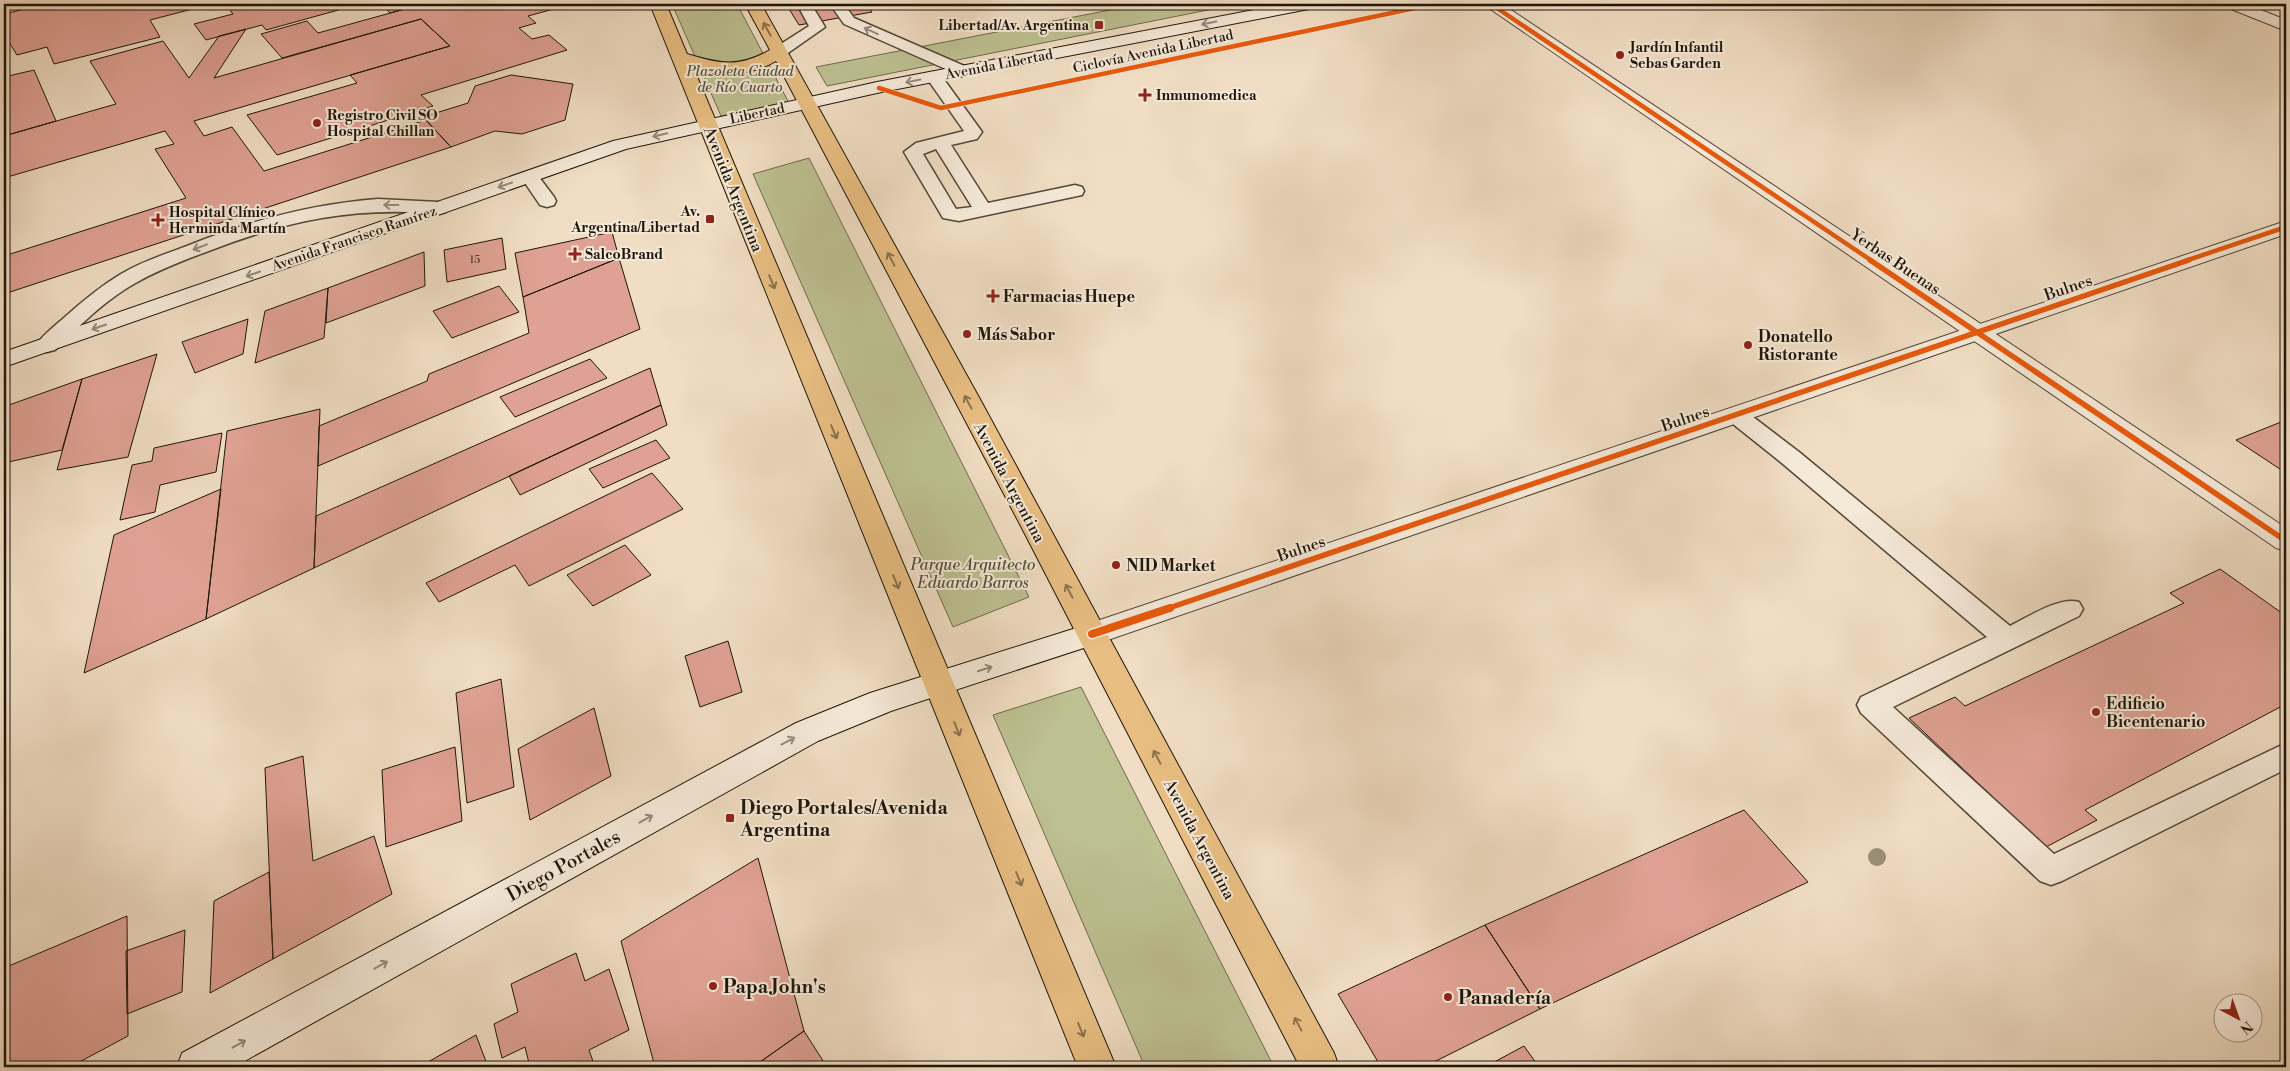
<svg xmlns="http://www.w3.org/2000/svg" width="2290" height="1071" font-family="'Libre Bodoni',serif">
<rect width="100%" height="100%" fill="#f0ddc3"/>
<filter id="stains"><feTurbulence type="fractalNoise" baseFrequency=".004" numOctaves="4"/><feColorMatrix values="0 0 0 0 .2 0 0 0 0 .09 0 0 0 0 .02 0 0 0 .5 -.17"/></filter>
<radialGradient id="worn" r=".72"><stop offset=".6" stop-color="#630" stop-opacity="0"/><stop offset="1" stop-color="#630" stop-opacity=".3"/></radialGradient>
<path fill="#bdc091" stroke="#6e6a4d" d="M672,4H737L789,103L721,116Z
M1141,4H1238L827,86L816,67Z
M809,158L1029,597L953,627L753,174Z
M1081,687L1274,1067H1145L993,715Z"/>
<path fill="#dfa193" stroke="#1e1509" d="M46,4H212L150,20L160,37L54,64L47,47L17,55L4,34V14Z
M225,4H337L342,9L266,30L262,25L206,40L194,24L233,14Z
M381,4H423L390,13Z
M423,4H557L561,7L528,16L536,23L519,28L532,39L549,35L567,50L421,95L433,106L277,155L247,115L357,83L350,75L450,46L421,19L282,58L261,34L307,21L318,33Z
M786,4H866L872,12L799,25Z
M421,19L450,46L194,121L204,136L232,127L264,171L426,120L451,147L7,293L4,286V256L186,198L155,149L174,144L165,131L4,178V136L116,104L90,61L163,41L189,78L219,36L246,29L214,78Z
M34,70L56,121L4,136V77Z
M511,75L573,84L565,120L522,134L495,131L451,147L423,117L468,103L475,86Z
M612,232L619,258L523,297L515,253Z
M502,238L506,269L447,282L444,250Z
M424,252L425,286L326,323L328,288Z
M619,258L640,329L318,466L319,426L427,381L429,374L529,333L523,297Z
M499,286L519,312L452,338L433,311Z
M328,288L324,338L255,363L265,311Z
M248,319L243,354L195,373L182,342Z
M157,354L128,457L57,470L82,379Z
M590,359L607,378L515,417L500,397Z
M650,368L661,405L314,568L316,516Z
M82,379L62,450L4,463V419L9,405Z
M661,405L667,425L520,495L509,476Z
M320,409L314,568L206,619L227,431Z
M2286,420V473L2236,440Z
M222,433L216,472L160,485L155,512L120,520L132,465L152,461L154,448Z
M656,440L670,458L603,488L589,469Z
M652,473L683,509L529,586L515,565L439,602L426,583Z
M221,489L206,619L84,673L114,535Z
M625,545L651,575L593,606L567,575Z
M2220,569L2286,616V704L2085,810L2097,820L2046,847L1909,718L1955,697L1965,706L2184,603L2170,593Z
M728,641L742,692L700,707L685,656Z
M501,679L514,787L467,803L456,693Z
M594,708L611,776L530,820L518,749Z
M455,747L462,821L386,847L382,770Z
M303,756L313,861L374,836L392,894L273,959L265,768Z
M1744,810L1808,882L1540,1009L1485,925Z
M758,858L804,1031L753,1067H655L621,941Z
M269,872L273,959L210,993L214,901Z
M127,916L128,1036L70,1067H4V968Z
M1485,925L1540,1009L1424,1067H1381L1338,994Z
M185,930L182,992L127,1014L126,951Z
M576,953L585,981L609,969L629,1030L589,1050L595,1067H530L525,1047L502,1058L494,1024L518,1012L511,984Z
M804,1031L827,1067H753Z
M476,1035L488,1067H419Z
M1524,1046L1539,1067H1485Z"/>
<g fill="none" stroke-linecap="round" stroke-linejoin="round">
<g stroke="#524738" stroke-width="3">
<path id="service" d="M797,4H811L825,27L785,55H773L771,52L773,49L809,26Z
M830,4H844L854,18L969,68L971,71L969,74H957L844,24Z
M934,72L940,74L982,132L977,139L951,145L988,203L1075,185L1082,187L1084,191L1082,195L959,221L943,218L904,152L916,143L964,131L926,77L928,74ZM936,149L972,207L956,209L923,154Z
M530,172L536,173L554,197L556,201L554,205L547,207L540,205L521,177L524,173Z
M378,199L439,202L446,204L448,208L446,212L439,214C354,206 285,221 206,252C179,262 151,273 127,288C100,305 77,328 55,350L47,352L39,350L36,345C44,334 56,325 66,316C83,301 101,286 121,274C141,262 165,254 187,246C249,221 311,204 378,199Z
M1736,408L1744,410L1799,452L2010,626C2028,617 2060,596 2079,602L2083,609L2079,616L1893,707L2054,854L2286,743V769L2062,881L2051,885L2040,881L1861,713L1857,705L1861,697L1987,637L1783,464L1728,420L1725,415L1728,410Z"/>
</g>
<g stroke="#524738" stroke-width="2">
<path id="minor" d="M1483,4H1502L2286,528V551L2276,548Z"/>
</g>
<g stroke="#524738" stroke-width="2">
<path id="tertiary" d="M2224,4H2246L2286,20V31L2226,7Z
M2286,221V234L1102,642L1092,645L1082,642L1077,634L1082,626Z"/>
</g>
<g stroke="#1e1509" stroke-width="2">
<path id="secondary" d="M1285,4H1317L1315,7L1309,9L877,93L626,149L4,367V352L613,141L877,82Z
M1092,623L1102,626L1107,634L1102,642L891,711L818,741L234,1067H177L182,1053L796,723L870,693Z"/>
</g>
<g stroke="#1e1509" stroke-width="2">
<path id="primary" d="M650,4H666L687,54C721,64 738,68 770,50L745,4H761L981,401L1334,1053L1339,1067H1300L1025,534L776,61C749,77 722,75 693,67L1116,1067H1078Z"/>
</g>
<use href="#service" fill="#f5e9d8" fill-rule="evenodd"/>
<use href="#minor" fill="#f5e9d8" fill-rule="evenodd"/>
<use href="#tertiary" fill="#f5e9d8" fill-rule="evenodd"/>
<use href="#secondary" fill="#f5e9d8" fill-rule="evenodd"/>
<use href="#primary" fill="#e8be82" fill-rule="evenodd"/>
<g stroke="#f5e9d8" stroke-width="6">
<path id="cycleway-far2" d="M1491,4L1872,261
M879,88L941,108L1434,4
M2185,261L2286,227"/>
</g>
<g stroke="#f5e9d8" stroke-width="9">
<path id="cycleway-far1" d="M1870,260L2286,541
M1166,609L2189,260"/>
</g>
<g stroke="#f5e9d8" stroke-width="11">
<path id="cycleway" d="M1092,634L1170,608"/>
</g>
<use href="#cycleway-far2" stroke="#e8590c" stroke-width="4.5"/>
<use href="#cycleway-far1" stroke="#e8590c" stroke-width="5.5"/>
<use href="#cycleway" stroke="#e8590c" stroke-width="8"/>
</g>
<circle fill="#9b9077" cx="1877" cy="857" r="9"/>
<defs><path id="oneway-shaft" d="M-6 0H5M1.5-3L5.5 0L1.5 3" fill="none" stroke-width="1.6" stroke-linecap="round" stroke-linejoin="round" transform="scale(1.25)"/></defs>
<g stroke="#948a7b">
<use href="#oneway-shaft" transform="translate(1209 23) rotate(169)"/>
<use href="#oneway-shaft" transform="translate(871 31) rotate(-155)"/>
<use href="#oneway-shaft" transform="translate(913 81) rotate(169)"/>
<use href="#oneway-shaft" transform="translate(660 135) rotate(166)"/>
<use href="#oneway-shaft" transform="translate(505 185) rotate(161)"/>
<use href="#oneway-shaft" transform="translate(391 205) rotate(180)"/>
<use href="#oneway-shaft" transform="translate(200 247) rotate(159)"/>
<use href="#oneway-shaft" transform="translate(253 274) rotate(161)"/>
<use href="#oneway-shaft" transform="translate(99 327) rotate(161)"/>
<use href="#oneway-shaft" transform="translate(985 669) rotate(-18)"/>
<use href="#oneway-shaft" transform="translate(788 741) rotate(-28)"/>
<use href="#oneway-shaft" transform="translate(646 819) rotate(-29)"/>
<use href="#oneway-shaft" transform="translate(381 965) rotate(-29)"/>
<use href="#oneway-shaft" transform="translate(239 1044) rotate(-29)"/>
</g>
<g stroke="#8d724c">
<use href="#oneway-shaft" transform="translate(767 29) rotate(-119)"/>
<use href="#oneway-shaft" transform="translate(891 259) rotate(-118)"/>
<use href="#oneway-shaft" transform="translate(772 282) rotate(67)"/>
<use href="#oneway-shaft" transform="translate(968 402) rotate(-118)"/>
<use href="#oneway-shaft" transform="translate(834 432) rotate(67)"/>
<use href="#oneway-shaft" transform="translate(896 582) rotate(67)"/>
<use href="#oneway-shaft" transform="translate(1069 591) rotate(-118)"/>
<use href="#oneway-shaft" transform="translate(957 729) rotate(68)"/>
<use href="#oneway-shaft" transform="translate(1157 757) rotate(-118)"/>
<use href="#oneway-shaft" transform="translate(1019 879) rotate(68)"/>
<use href="#oneway-shaft" transform="translate(1298 1024) rotate(-118)"/>
<use href="#oneway-shaft" transform="translate(1081 1030) rotate(68)"/>
</g>
<g fill="#8f2418" stroke="#f5e9d8" stroke-width="2">
<rect x="1094" y="20" width="10" height="10" rx="2.5"/>
<circle cx="1620" cy="55" r="5"/>
<path d="M1142.5 87.5h5v5h5v5h-5v5h-5v-5h-5v-5h5z"/>
<circle cx="317" cy="123" r="5"/>
<rect x="705" y="214" width="10" height="10" rx="2.5"/>
<path d="M155.5 212.5h5v5h5v5h-5v5h-5v-5h-5v-5h5z"/>
<path d="M572.5 246.5h5v5h5v5h-5v5h-5v-5h-5v-5h5z"/>
<path d="M990.5 288.5h5v5h5v5h-5v5h-5v-5h-5v-5h5z"/>
<circle cx="967" cy="334" r="5"/>
<circle cx="1748" cy="345" r="5"/>
<circle cx="1116" cy="565" r="5"/>
<circle cx="2096" cy="712" r="5"/>
<rect x="725" y="813" width="10" height="10" rx="2.5"/>
<circle cx="713" cy="986" r="5"/>
<circle cx="1448" cy="997" r="5"/>
</g>
<g text-anchor="middle" stroke-width="4" stroke-linejoin="round" paint-order="stroke">
<g font-size="11" fill="#4e382c">
<text x="475" y="263">15</text>
</g>
<g font-size="14" font-weight="bold" fill="#1e1509" stroke="#f5e9d8" text-anchor="start">
<text x="1089" y="30" text-anchor="end">Libertad/Av. Argentina</text>
<text x="1630" y="52">Jardín Infantil<tspan x="1630" dy="16">Sebas Garden</tspan></text>
<text x="1156" y="100">Inmunomedica</text>
<text x="327" y="120">Registro Civil SO<tspan x="327" dy="16">Hospital Chillan</tspan></text>
<text x="700" y="216" text-anchor="end">Av.<tspan x="700" dy="16">Argentina/Libertad</tspan></text>
<text x="169" y="217">Hospital Clínico<tspan x="169" dy="16">Herminda Martín</tspan></text>
<text x="585" y="259">SalcoBrand</text>
</g>
<g font-size="14" fill="#1e1509" stroke="#f5e9d8">
<text transform="translate(1153 51) rotate(-12)" y="5">Ciclovía Avenida Libertad</text>
<text transform="translate(999 64) rotate(-11)" y="5">Avenida Libertad</text>
<text transform="translate(757 113) rotate(-12)" y="5">Libertad</text>
<text transform="translate(354 238) rotate(-19)" y="5">Avenida Francisco Ramírez</text>
</g>
<g font-size="14" font-style="italic" fill="#565139" stroke="#f5e9d8">
<text x="740" y="76">Plazoleta Ciudad<tspan x="740" dy="16">de Río Cuarto</tspan></text>
</g>
<g font-size="16" fill="#1e1509" stroke="#f5e9d8">
<text transform="translate(734 189) rotate(68)" y="6">Avenida Argentina</text>
<text transform="translate(1896 261) rotate(34)" y="6">Yerbas Buenas</text>
<text transform="translate(2068 287) rotate(-19)" y="6">Bulnes</text>
<text transform="translate(1685 418) rotate(-19)" y="6">Bulnes</text>
<text transform="translate(1010 482) rotate(62)" y="6">Avenida Argentina</text>
<text transform="translate(1301 548) rotate(-19)" y="6">Bulnes</text>
<text transform="translate(1200 839) rotate(62)" y="6">Avenida Argentina</text>
</g>
<g font-size="16" font-weight="bold" fill="#1e1509" stroke="#f5e9d8" text-anchor="start">
<text x="1003" y="302">Farmacias Huepe</text>
<text x="977" y="340">Más Sabor</text>
<text x="1758" y="342">Donatello<tspan x="1758" dy="18">Ristorante</tspan></text>
<text x="1126" y="571">NID Market</text>
<text x="2106" y="709">Edificio<tspan x="2106" dy="18">Bicentenario</tspan></text>
</g>
<g font-size="16" font-style="italic" fill="#565139" stroke="#f5e9d8">
<text x="973" y="570">Parque Arquitecto<tspan x="973" dy="18">Eduardo Barros</tspan></text>
</g>
<g font-size="19" font-weight="bold" fill="#1e1509" stroke="#f5e9d8" text-anchor="start">
<text x="740" y="814">Diego Portales/Avenida<tspan x="740" dy="22">Argentina</tspan></text>
<text x="723" y="993">Papa John's</text>
<text x="1458" y="1004">Panadería</text>
</g>
<g font-size="19" fill="#1e1509" stroke="#f5e9d8">
<text transform="translate(563 865) rotate(-29)" y="7">Diego Portales</text>
</g>
</g>
<rect width="2290" height="1071" fill="none" stroke="#f0ddc3" stroke-width="20"/>
<rect x="5" y="5" width="2280" height="1061" fill="none" stroke="#1e1509" stroke-width="2.5"/>
<rect x="10" y="10" width="2270" height="1051" fill="none" stroke="#1e1509"/>
<g transform="translate(2238 1018) rotate(139)"><circle r="24" fill="#f5e9d8" stroke="#9f9485"/>
<path d="M0-4L9 19L0 12L-9 19Z" fill="#8f2418"/>
<text y="-8" font-size="14" font-weight="bold" text-anchor="middle" fill="#1e1509">N</text>
</g>
<rect width="100%" height="100%" filter="url(#stains)"/>
<rect width="100%" height="100%" fill="url(#worn)"/>
</svg>
